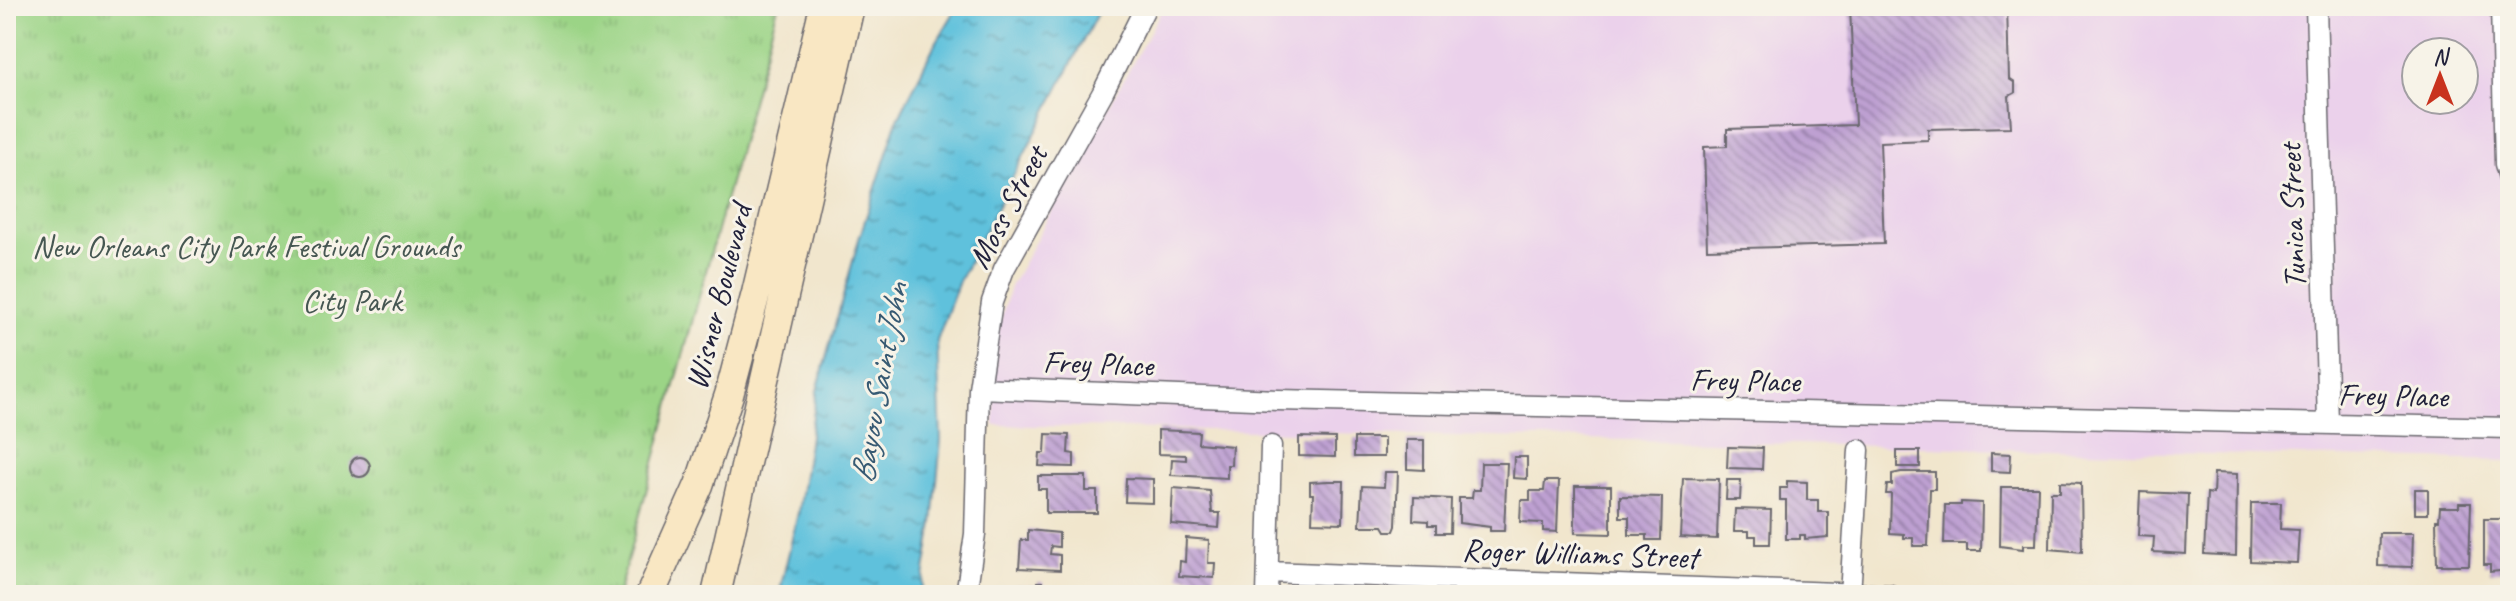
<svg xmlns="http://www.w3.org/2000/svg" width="2516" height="601" font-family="Caveat,sans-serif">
<defs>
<pattern id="grass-tufts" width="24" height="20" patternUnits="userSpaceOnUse" patternTransform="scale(2)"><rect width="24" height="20" fill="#9bd486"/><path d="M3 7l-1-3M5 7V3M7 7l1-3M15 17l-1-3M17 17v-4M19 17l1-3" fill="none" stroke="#85b675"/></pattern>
<pattern id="water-ripples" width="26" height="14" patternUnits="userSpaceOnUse" patternTransform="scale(2)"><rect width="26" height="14" fill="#5ec1dc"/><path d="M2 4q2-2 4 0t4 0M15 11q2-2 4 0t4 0" fill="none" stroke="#4d9cb4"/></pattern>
<pattern id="building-back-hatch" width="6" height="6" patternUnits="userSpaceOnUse" patternTransform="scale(2)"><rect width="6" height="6" fill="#bea0d2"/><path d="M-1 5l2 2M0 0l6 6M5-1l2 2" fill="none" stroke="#9a82ac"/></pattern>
</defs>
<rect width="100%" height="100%" fill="#f7f3e8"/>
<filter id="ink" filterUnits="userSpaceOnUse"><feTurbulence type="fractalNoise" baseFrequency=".0125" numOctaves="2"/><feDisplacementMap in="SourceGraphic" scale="16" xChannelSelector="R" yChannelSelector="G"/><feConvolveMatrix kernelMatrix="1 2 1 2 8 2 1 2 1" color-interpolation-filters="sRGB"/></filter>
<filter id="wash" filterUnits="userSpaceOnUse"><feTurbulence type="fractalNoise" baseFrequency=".006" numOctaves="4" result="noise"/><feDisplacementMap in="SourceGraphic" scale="32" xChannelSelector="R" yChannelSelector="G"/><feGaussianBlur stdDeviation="1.8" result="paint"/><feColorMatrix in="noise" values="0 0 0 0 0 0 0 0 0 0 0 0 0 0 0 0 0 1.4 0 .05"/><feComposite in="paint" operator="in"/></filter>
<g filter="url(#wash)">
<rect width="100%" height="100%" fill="#f1e6cd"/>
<path fill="#ebd1eb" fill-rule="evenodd" d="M1164,6H2510V461L994,425L996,338L1010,287ZM2416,52H2464V100H2416Z"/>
<path fill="url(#grass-tufts)" stroke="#5e7b60" stroke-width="2" d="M6,6H778L618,595H6Z"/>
<path fill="url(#water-ripples)" stroke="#40728c" stroke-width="2" d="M958,6H1101L959,281L937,341L941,440L933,523L921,595H779L798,513L817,391L859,239L898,119L933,48Z"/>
<g id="blocks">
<path fill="url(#building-back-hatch)" d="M1850,6H2007L2009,79L2015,83V93L2009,96L2011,127L1928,129V140L1880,142L1884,244L1707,249L1704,147L1727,146V129L1855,125Z
M1158,430L1199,432L1198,443L1232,446L1231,465H1227V478L1171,475L1172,459L1186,460V455L1158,454Z
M1046,434L1069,435L1068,453L1074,454V467L1039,466L1040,453H1045Z
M1299,437L1335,438V457L1299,456Z
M1354,438H1384V457H1354Z
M1407,440H1424V470L1407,469Z
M1728,447L1763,448L1762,469L1727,468Z
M1897,451H1920V467H1897Z
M1991,453L2011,454L2010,472L1991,471Z
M350 467a10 10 0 1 1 20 0a10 10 0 1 1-20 0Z
M1514,457H1527V479L1513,478Z
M1481,463H1507L1504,531H1490V527L1459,523V498H1472L1473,490H1480Z
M1385,472H1398L1396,526L1394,531H1386L1383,526H1360L1362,486L1384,487Z
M1901,472H1935V489H1930L1928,546H1913V538H1904V534L1890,533L1891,494H1886L1887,485H1892V474Z
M2214,473L2237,474L2236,556L2204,554L2207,493L2213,494Z
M1038,476H1086V491H1097V513H1046V489H1038Z
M1126,478L1153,479V503L1125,502Z
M1683,478L1719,479L1717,539L1680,537Z
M1727,480H1741L1740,500H1726Z
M1329,481H1344L1343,523L1312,522L1313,494H1310V482Z
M1545,481H1559L1557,532L1543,531V523L1520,522L1521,500H1530V491H1544Z
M1787,481L1807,482V500H1818V512H1828V537L1805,539V535H1800V539H1786V500H1780V488H1787Z
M2060,482L2081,483L2082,552L2050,549L2051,492H2060Z
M1575,486H1611V534L1575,533Z
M2001,487H2038L2036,545H2023V549L2000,546Z
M1173,488L1210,491L1212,513H1220L1219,528L1171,524Z
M2415,489H2428V514H2415Z
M2140,492L2188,494L2186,554L2153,552L2154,537L2138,536Z
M1620,496L1662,497L1661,540H1647V535H1629V517H1620Z
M1414,497L1451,499L1450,533H1436V525H1428V521L1413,520Z
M1961,502L1982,503L1981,551H1967V544H1944L1945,505H1961Z
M2251,503H2281L2280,529L2299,530L2297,563L2250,561Z
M2459,503H2471L2469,565H2437L2436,520H2439L2440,507H2459Z
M1735,509L1771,510L1770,544H1756V536H1749V531H1734Z
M2484,519H2504V536H2510V570L2490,572V565H2484Z
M1028,530L1059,533V547L1051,546L1050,554L1060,555V570L1019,568L1021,540H1028Z
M2379,533H2413L2412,567L2378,566Z
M1186,538L1209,540L1208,563H1215L1214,578L1179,576L1180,561L1185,562Z
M1038,582H1043V586L1051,587L1050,595H1015V585L1038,586Z"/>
</g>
</g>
<g filter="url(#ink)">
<use href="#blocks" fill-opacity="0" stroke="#6a676e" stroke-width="2"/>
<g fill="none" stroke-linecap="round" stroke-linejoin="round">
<g stroke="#6a676e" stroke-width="23">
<path id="street" d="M2316,6L2328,423
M2501,6L2505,164L2510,181
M979,388L1278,400L2510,428
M1268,572L1890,595
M966,595L975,534L979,388L992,302L1004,269L1103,92L1146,6
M1267,595L1271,446
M1850,595L1859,450"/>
</g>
<g stroke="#6a676e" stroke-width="31">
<path id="secondary" d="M650,595L699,485L729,395L756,293L824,6
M716,595L850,6"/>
</g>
<use href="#street" stroke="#fff" stroke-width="20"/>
<use href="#secondary" stroke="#f9e7c3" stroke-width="28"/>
</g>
</g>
<g text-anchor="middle" stroke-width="6" stroke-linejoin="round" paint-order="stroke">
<g font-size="32" fill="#22223b" stroke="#f7f3e8">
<text transform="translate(1007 207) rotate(-62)" y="11">Moss Street</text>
<text transform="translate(2292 216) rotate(-92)" y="11">Tunica Street</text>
<text transform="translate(718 297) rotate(-76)" y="11">Wisner Boulevard</text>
<text transform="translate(1098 363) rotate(2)" y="11">Frey Place</text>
<text transform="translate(1745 380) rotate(1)" y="11">Frey Place</text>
<text transform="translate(2393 395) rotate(1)" y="11">Frey Place</text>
<text transform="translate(1580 553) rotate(2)" y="11">Roger Williams Street</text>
</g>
<g font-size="32" fill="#465752" stroke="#f7f3e8">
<text x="246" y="257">New Orleans City Park Festival Grounds</text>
<text x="352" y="311">City Park</text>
</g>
<g font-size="34" font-style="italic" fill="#375a73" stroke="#f7f3e8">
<text transform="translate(878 383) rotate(-80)" y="12">Bayou Saint John</text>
</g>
</g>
<rect width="2516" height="601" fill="none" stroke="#f7f3e8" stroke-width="32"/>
<g transform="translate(2440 76)"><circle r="38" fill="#f7f3e8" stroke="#a29fa3" stroke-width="2"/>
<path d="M0-6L14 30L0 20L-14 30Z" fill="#c8321e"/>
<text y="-12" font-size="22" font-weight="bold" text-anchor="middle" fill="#22223b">N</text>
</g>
</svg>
